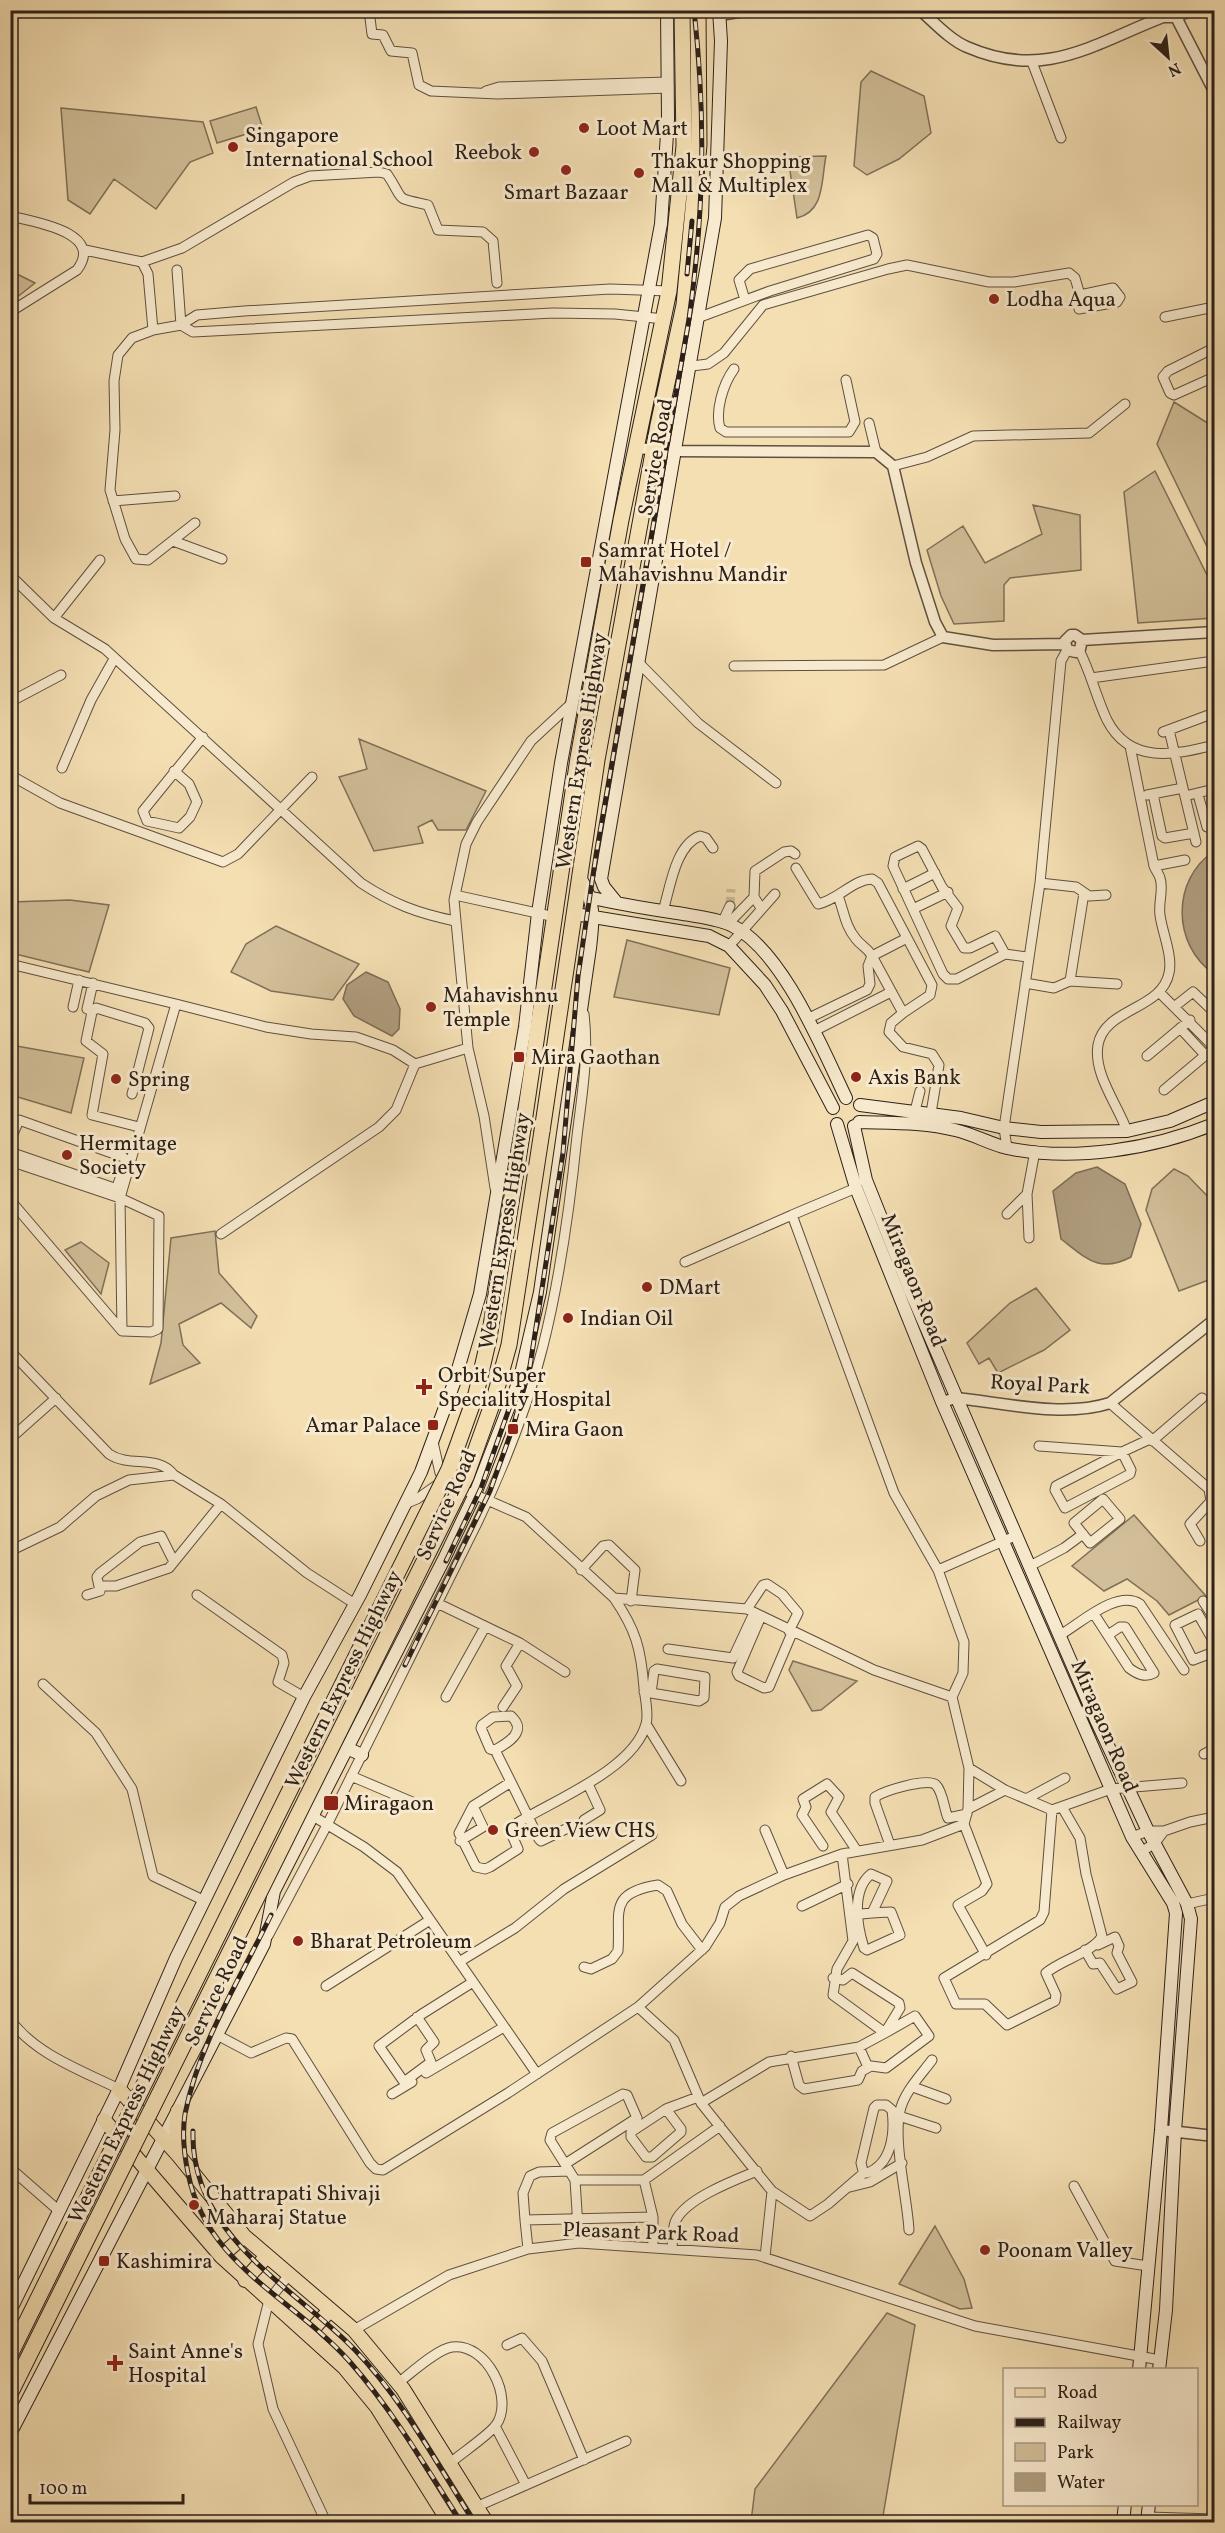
<svg xmlns="http://www.w3.org/2000/svg" width="1225" height="2533" font-family="Vollkorn,serif">
<rect width="100%" height="100%" fill="#f4dfb3"/>
<filter id="stains"><feTurbulence type="fractalNoise" baseFrequency=".00333" numOctaves="4"/><feColorMatrix values="0 0 0 0 .2 0 0 0 0 .09 0 0 0 0 .02 0 0 0 .5 -.17"/></filter>
<radialGradient id="worn" r=".72"><stop offset=".6" stop-color="#630" stop-opacity="0"/><stop offset="1" stop-color="#630" stop-opacity=".3"/></radialGradient>
<path fill="#d2bf99" stroke="#7f7059" stroke-width="1.5" d="M871,71L924,96L931,133L899,159L867,175L854,166L861,82Z
M256,107L263,129L217,143L210,121Z
M61,108L203,122L213,153L190,162L156,209L114,179L90,214L68,200Z
M826,156C821,181 825,211 797,218L788,157Z
M11,271L35,283L11,302Z
M1174,402L1214,427V561L1157,444Z
M1155,471L1214,589V618L1138,623L1124,492Z
M1033,505L1080,515L1081,570L1010,578L1004,585V621L954,624L941,596L927,550L963,526L985,563L1042,534Z
M359,739L486,791L466,830H438L432,820L418,827L423,843L374,851L339,777L367,769Z
M70,900L109,905L89,972L11,953V902Z
M276,926L359,964L333,1000L271,991L231,972L246,944Z
M627,940L730,968L719,1015L614,997Z
M11,1045L84,1058L71,1113L11,1095Z
M1174,1169L1188,1176L1214,1203V1278L1179,1291L1146,1210L1152,1189Z
M215,1231L219,1273L257,1316L251,1328L221,1303L179,1324L183,1345L200,1363L150,1384L161,1343L171,1238Z
M81,1242L109,1263L101,1294L65,1250Z
M1036,1288L1070,1330L1044,1350L998,1373L989,1358L979,1364L967,1343L1010,1303Z
M1134,1515L1206,1596L1169,1615L1157,1601L1127,1579L1104,1591L1072,1566Z
M793,1661L857,1681L821,1710L812,1711L789,1670Z
M935,2226L964,2279L972,2308L960,2309L899,2284Z
M887,2313L915,2325L882,2522H751L755,2489Z"/>
<path fill="#b09e7f" stroke="#7b6c56" stroke-width="1.5" d="M1214,851V974C1172,945 1171,880 1214,851Z
M366,972L388,982L400,1009L399,1029L392,1036L354,1016L343,999L347,985Z
M1097,1167L1125,1184L1141,1224L1131,1257C1099,1274 1086,1258 1061,1239L1053,1191L1076,1173Z"/>
<g fill="none" stroke-linecap="round" stroke-linejoin="round">
<path stroke="#ccb994" stroke-width="9" stroke-dasharray="9 4.5" stroke-linecap="butt" d="M730,906L731,889"/>
<g stroke="#5e5040" stroke-width="11">
<path id="minor" d="M369,10L372,34L383,35L391,51L412,53L419,85L431,91L498,94L669,88
M1176,17L1197,10
M1032,62L1061,138
M486,91L499,87L668,82
M10,216C36,222 105,233 77,270L10,312
M85,250L142,262L148,274L153,330
M142,262L182,248L294,182L310,176L379,172L387,174C406,202 392,197 428,205L438,230L483,232L493,241L497,283
M177,270L181,325
M1113,288L1120,297L1117,302L1079,309L1077,299L1080,295Z
M700,317L770,291L874,259L877,254L873,238L868,235L750,269L739,280L745,300
M1165,317L1214,307
M181,325L193,332L553,313L615,314L664,319
M1214,348L1168,371L1163,377L1170,393L1174,395L1214,377
M692,366L708,364L724,353L763,305L888,269L907,265L989,282H1014L1069,273L1075,278L1080,295
M734,369C723,384 715,411 720,428L726,432H849L855,422L846,380
M869,423L876,452
M893,466L927,457L973,436L1089,433L1125,404
M113,501L175,496
M195,523L148,560L136,559L125,539L110,490L115,430L114,381L118,355L132,338L153,330L181,325L197,315L244,311L610,289L669,291
M173,541L222,559
M10,575L54,618L105,649L361,883C393,904 417,913 455,921
M54,618L100,560
M1079,650C1091,673 1096,697 1107,720C1130,765 1175,755 1214,745
M639,663L698,723L776,783
M734,666L884,665L943,637
M1091,678L1214,661
M10,702L61,675
M1169,730L1196,842
M1163,732L1214,713
M62,768L91,700L114,659
M174,771L189,784L197,802L190,817L179,828L147,821L143,811L203,737
M10,775L60,803L223,862L238,854L312,777
M1153,794L1162,836L1165,838L1194,833
M1147,795L1183,788
M1185,796L1214,789
M1199,798L1207,827L1214,828
M1154,866L1185,860
M796,868L818,904C838,900 852,880 872,879L878,883L932,985L930,995L903,1013
M1040,883L1076,887L1089,896L1106,895
M903,889L935,873
M1084,893L1070,981L1117,984
M455,895L555,917
M761,908L754,897L755,871L784,852L791,851L795,854
M913,909L948,892
M663,911C670,889 675,845 700,836L706,838L713,848
M722,923L730,906
M728,924L754,897
M907,938L872,956L903,1013L891,1023L889,1032L903,1047L932,1054L939,1065L931,1113
M729,946L775,894
M1005,954L995,936L970,948H964L951,926L958,908L942,887L922,849L918,846L895,857L893,866L943,974L948,979H957L1005,954L1027,957
M10,964L176,1004
M1025,983L1054,988L1070,981
M1159,992L1214,1047
M73,1007L79,980
M1174,1007L1193,992L1214,1012
M87,1009L93,983
M807,1019L867,990L870,984L868,966L872,956C866,946 862,947 856,939C845,926 844,911 838,896
M1180,1028L1206,1056
M814,1031L891,992
M1147,1056L1190,1020
M1164,1090L1214,1048
M132,1094L149,1028L145,1023L96,1008L92,1012L86,1041L103,1054L92,1115L139,1127
M915,1111L920,1091
M1127,1131C1118,1105 1093,1074 1098,1045C1104,1008 1162,1010 1169,973C1173,956 1162,932 1160,915C1158,903 1164,889 1160,878C1159,874 1156,871 1154,866L1130,746
M10,1141L19,1120L123,1157L126,1161L117,1187L114,1188L10,1152
M1007,1148L1004,1128L1040,883L1061,661L1067,650
M10,1161L120,1198L159,1216L158,1329L151,1332L122,1331
M495,1188L484,1116L468,1048L454,900L466,844L477,822L531,741L573,702
M1027,1194L1029,1238
M10,1200L122,1331L120,1198L176,1004L266,1027L311,1034L356,1037L393,1050L415,1064L468,1048
M1007,1214L1027,1194L1035,1151
M792,1215L856,1188
M221,1234L379,1127L396,1110L415,1064
M685,1262L792,1215L894,1493L938,1570L964,1642L963,1673L952,1697
M10,1351L109,1454C130,1468 158,1454 174,1475
M1110,1403L1209,1489L1211,1501L1190,1524L1200,1541
M10,1439L56,1398
M1152,1441L1202,1398
M1039,1446L1122,1452L1150,1439
M1122,1452L1131,1470L1130,1474L1065,1508L1055,1490L1056,1486Z
M469,1492L526,1517L614,1598L747,1609L874,1670L952,1697L969,1768
M1103,1499L1120,1519L1090,1543L1074,1523Z
M407,1503L417,1499L437,1485L455,1487L440,1473L433,1442
M10,1551L60,1527L96,1496L129,1480L174,1475L221,1504L307,1573L355,1604
M1030,1566L1064,1548L1083,1534
M581,1570L603,1546L609,1545L635,1570L631,1601
M938,1570L1017,1535
M99,1586H116L169,1568L221,1504
M87,1595L100,1591L97,1577L100,1573L140,1542L161,1536L174,1562
M197,1595L282,1655L284,1663L278,1682L304,1697
M1203,1601L1214,1618
M437,1603L520,1643L565,1672
M747,1609L763,1585L767,1584L782,1594L798,1613L789,1631
M1094,1614L1129,1668C1137,1674 1145,1678 1154,1673L1125,1627H1120L1108,1635
M761,1616L737,1672L739,1676L764,1688L769,1687L792,1633
M1060,1635C1081,1623 1117,1589 1140,1604L1184,1670
M1214,1642L1198,1614L1175,1625L1193,1660L1214,1652
M668,1649L733,1658L754,1613
M43,1684L96,1733L132,1789L153,1876L205,1901
M644,1692L651,1693L699,1701L704,1698L705,1677L657,1669L654,1671L651,1693
M446,1697L485,1627
M503,1707L517,1686L506,1666L520,1643
M511,1716C528,1731 508,1743 495,1750L490,1749L481,1728L482,1725L493,1717Z
M646,1724L681,1781
M495,1750L511,1782
M1204,1754L1214,1749
M351,1776L424,1807
M1026,1799L1065,1778
M968,1809L1005,1790L1052,1810L1111,1789L1182,1783
M1052,1810L1044,1912L1040,1920L944,1978L956,2004H985L1007,2025L1055,2001L1056,1995L1046,1973C1061,1960 1094,1952 1102,1936L1086,1874L1080,1838L1062,1807
M313,1816L364,1847L397,1872L537,2074
M584,1820L600,1810L588,1784
M572,1826L541,1841L539,1839L511,1782L473,1806L459,1833L476,1867L485,1869L490,1867L518,1849L511,1833L514,1825C551,1801 634,1770 646,1724C649,1714 645,1698 644,1688C641,1649 636,1630 614,1598
M765,1830L784,1875
M1164,1831L1190,1822L1214,1817
M1132,1837L1148,1831H1164L1155,1843L1141,1852
M460,1841L483,1827L473,1806
M890,1845L875,1803V1797C884,1791 928,1777 936,1785C943,1792 944,1809 948,1818L967,1814
M823,1846L802,1815L806,1807L803,1799L827,1784L839,1797L831,1812L857,1851
M1187,1904L1214,1898
M802,1906L848,1884
M851,1915C864,1914 878,1912 891,1912L900,1935L867,1950L864,1948C857,1926 851,1890 871,1874L887,1881L872,1913
M268,1936L327,1825L478,1521C504,1466 528,1406 543,1346C560,1278 570,1206 577,1136C582,1095 589,1054 584,1014
M1085,1950L1093,1964L1100,1963L1117,1989L1132,1982L1117,1953L1119,1946L1115,1937L1098,1945
M986,1955L958,1905L982,1891L987,1884L964,1824L968,1809L969,1768L1005,1790
M459,1962L515,1928L564,1889L652,1835
M584,1967L591,1969L612,1959L618,1951C621,1913 607,1893 658,1885L667,1891L682,1924L702,1950
M833,1978L843,1980L852,1973L899,2003L900,2008L886,2031
M326,1986L430,1920
M638,2007L674,2040L701,2103L749,2163L772,2191L810,2216L828,2204L865,2172
M417,2017L434,2042L426,2050L431,2062L404,2082L379,2046L422,2014L473,1982
M10,2019C34,2054 83,2071 119,2089
M217,2035L251,2053L286,2038L292,2039L370,2163L376,2169L383,2170L508,2093L638,2007L705,1947L720,1923L725,1907L739,1896L784,1875L842,1854L922,1840L964,1824
M859,2047L868,2067
M791,2056L799,2085L804,2089L858,2080L862,2071L871,2066L886,2068L929,2036L915,2016L885,2033
M426,2073L504,2027
M913,2087L946,2099
M392,2094L412,2082
M701,2103L769,2062L859,2047L885,2033L833,1995L837,1969L853,1941L842,1854
M877,2105H886L892,2110C895,2133 892,2164 867,2173L863,2171L861,2163L874,2108Z
M666,2109L681,2129V2132L652,2157H646L631,2137V2132L666,2109L698,2097
M899,2116L936,2128
M565,2164L550,2140L552,2133L623,2094L627,2095L637,2118L565,2164L575,2180L579,2243
M10,2168L58,2210
M569,2171L539,2172L530,2176L523,2193L525,2220L653,2217
M575,2180H644L653,2217V2247
M644,2180L720,2126
M1074,2186L1115,2261L1148,2266
M850,2187L870,2182L902,2163
M525,2220L528,2249
M909,2230C907,2196 893,2142 900,2111C904,2092 921,2075 932,2060
M672,2248C673,2240 672,2227 676,2220C687,2198 735,2180 757,2171
M765,2257L772,2191
M288,2276L269,2300L258,2344L273,2409L326,2522
M354,2330L449,2275L528,2249L579,2243L757,2255L975,2326L1160,2360
M507,2345L522,2338L542,2361L584,2460
M398,2383C410,2374 437,2349 452,2347C486,2342 515,2398 496,2425C488,2436 460,2454 449,2464
M495,2426L526,2485
M476,2507L626,2441
M1148,2517L1214,2519"/>
</g>
<g stroke="#5e5040" stroke-width="13">
<path id="tertiary" d="M920,10C934,22 950,40 967,47C1045,81 1093,44 1163,17H1176L1214,91
M720,15L750,10
M636,448L675,451L876,452L893,466L916,563L935,622L943,637L993,645L1065,644
M1082,640L1080,649L1076,652L1067,650L1065,641L1071,635H1075L1082,640L1214,632
M942,1402L956,1398C1005,1403 1063,1418 1110,1403L1214,1320
M1161,2130L1214,2136"/>
</g>
<g stroke="#2c2019" stroke-width="14">
<path id="secondary" d="M592,898C620,904 648,909 677,913C694,916 715,918 731,925C782,949 822,1048 846,1098
M617,903L604,887L601,879L715,218L721,41L719,10
M575,914L709,936L729,946L765,985L782,1011L833,1108
M860,1105L961,1118L1004,1128L1041,1132L1127,1131L1170,1121L1214,1102
M859,1122C891,1123 925,1122 955,1130C973,1134 990,1144 1007,1148C1073,1162 1153,1149 1214,1124
M837,1124L856,1188L942,1402L1132,1837L1173,1903L1176,1913L1161,2130L1139,2370
M854,1126L866,1180L910,1290L1097,1722L1148,1831L1187,1904L1191,1919L1175,2131L1166,2310L1159,2370
M347,1748L362,1755
M10,2311L119,2089L176,1958L304,1697L360,1595L421,1472L454,1383L480,1294L525,1027L538,913L561,763L661,224L668,119L667,10
M10,2434L264,1944L274,1891L444,1559L475,1494L520,1378L540,1292L590,948C593,920 596,905 581,879
M1123,2522L1125,2504
M1147,2522L1149,2504"/>
</g>
<g stroke="#2c2019" stroke-width="16">
<path id="primary" d="M119,2089L179,2156L244,2236L354,2330L403,2389L486,2522
M178,2111L176,2128L179,2154
M104,2120L221,2256L344,2367L377,2407L449,2522
M221,2256L244,2236
M245,2280L266,2257
M309,2333L330,2310"/>
</g>
<g stroke="#2c2019" stroke-width="17">
<path id="trunk" d="M523,1129L578,758L621,520L669,291L684,146L682,10
M542,1131L597,760L658,425L684,305L699,145L698,10"/>
</g>
<use href="#minor" stroke="#f8eace" stroke-width="9"/>
<use href="#tertiary" stroke="#f8eace" stroke-width="10"/>
<use href="#secondary" stroke="#f8eace" stroke-width="12"/>
<use href="#primary" stroke="#f4dfb3" stroke-width="14"/>
<use href="#trunk" stroke="#f4dfb3" stroke-width="15"/>
<g stroke="#2c2019" stroke-width="5">
<path id="rail" d="M687,274L692,221
M446,1561L481,1488L510,1406
M405,1665L490,1491L513,1427L530,1366L563,1153L578,976L596,855L689,319C704,213 706,118 694,10
M271,1915C240,1979 199,2043 185,2114C182,2134 184,2154 188,2173C206,2266 294,2298 350,2362C393,2411 426,2467 461,2522
M193,2131C190,2236 292,2285 355,2350C403,2400 437,2464 474,2522"/>
</g>
<use href="#rail" stroke="#f8eace" stroke-width="3" stroke-dasharray="9" stroke-linecap="butt"/>
<g stroke="#2c2019" stroke-width="17" stroke-linecap="butt">
<path id="trunk-bridge" d="M10,2355L449,1469L476,1394L489,1338L523,1129
M10,2394L466,1477L494,1399L509,1345L542,1131"/>
</g>
<use href="#trunk-bridge" stroke="#f4dfb3" stroke-width="15"/>
</g>
<g fill="#8f2418" stroke="#f8eace" stroke-width="2">
<circle cx="584" cy="128" r="6"/>
<circle cx="233" cy="147" r="6"/>
<circle cx="534" cy="152" r="6"/>
<circle cx="566" cy="170" r="6"/>
<circle cx="639" cy="173" r="6"/>
<circle cx="994" cy="299" r="6"/>
<rect x="580" y="556" width="12" height="12" rx="3"/>
<circle cx="431" cy="1007" r="6"/>
<rect x="513" y="1051" width="12" height="12" rx="3"/>
<circle cx="856" cy="1077" r="6"/>
<circle cx="116" cy="1079" r="6"/>
<circle cx="67" cy="1155" r="6"/>
<circle cx="647" cy="1287" r="6"/>
<circle cx="568" cy="1318" r="6"/>
<path d="M421 1378h6v6h6v6h-6v6h-6v-6h-6v-6h6z"/>
<rect x="427" y="1419" width="12" height="12" rx="3"/>
<rect x="507" y="1423" width="12" height="12" rx="3"/>
<rect x="323" y="1795" width="16" height="16" rx="3"/>
<circle cx="493" cy="1830" r="6"/>
<circle cx="298" cy="1941" r="6"/>
<circle cx="194" cy="2205" r="6"/>
<circle cx="985" cy="2250" r="6"/>
<rect x="98" y="2255" width="12" height="12" rx="3"/>
<path d="M112 2354h6v6h6v6h-6v6h-6v-6h-6v-6h6z"/>
</g>
<g text-anchor="middle" stroke-width="6" stroke-linejoin="round" paint-order="stroke">
<g font-size="21" fill="#2c2019" stroke="#f8eace" text-anchor="start">
<text x="596" y="135">Loot Mart</text>
<text x="245" y="142">Singapore<tspan x="245" dy="24">International School</tspan></text>
<text x="522" y="159" text-anchor="end">Reebok</text>
<text x="651" y="168">Thakur Shopping<tspan x="651" dy="24">Mall &amp; Multiplex</tspan></text>
<text x="566" y="199" text-anchor="middle">Smart Bazaar</text>
<text x="1006" y="306">Lodha Aqua</text>
<text x="598" y="557">Samrat Hotel /<tspan x="598" dy="24">Mahavishnu Mandir</tspan></text>
<text x="443" y="1002">Mahavishnu<tspan x="443" dy="24">Temple</tspan></text>
<text x="531" y="1064">Mira Gaothan</text>
<text x="868" y="1084">Axis Bank</text>
<text x="128" y="1086">Spring</text>
<text x="79" y="1150">Hermitage<tspan x="79" dy="24">Society</tspan></text>
<text x="659" y="1294">DMart</text>
<text x="580" y="1325">Indian Oil</text>
<text x="438" y="1382">Orbit Super<tspan x="438" dy="24">Speciality Hospital</tspan></text>
<text x="421" y="1432" text-anchor="end">Amar Palace</text>
<text x="525" y="1436">Mira Gaon</text>
<text x="344" y="1810">Miragaon</text>
<text x="505" y="1837">Green View CHS</text>
<text x="310" y="1948">Bharat Petroleum</text>
<text x="206" y="2200">Chattrapati Shivaji<tspan x="206" dy="24">Maharaj Statue</tspan></text>
<text x="997" y="2257">Poonam Valley</text>
<text x="116" y="2268">Kashimira</text>
<text x="128" y="2358">Saint Anne's<tspan x="128" dy="24">Hospital</tspan></text>
</g>
<g font-size="21" fill="#2c2019" stroke="#f8eace">
<text transform="translate(655 457) rotate(-80)" y="7">Service Road</text>
<text transform="translate(581 751) rotate(-81)" y="7">Western Express Highway</text>
<text transform="translate(504 1231) rotate(-81)" y="7">Western Express Highway</text>
<text transform="translate(914 1280) rotate(68)" y="7">Miragaon Road</text>
<text transform="translate(1040 1384) rotate(3)" y="7">Royal Park</text>
<text transform="translate(446 1505) rotate(-66)" y="7">Service Road</text>
<text transform="translate(343 1679) rotate(-64)" y="7">Western Express Highway</text>
<text transform="translate(1105 1726) rotate(67)" y="7">Miragaon Road</text>
<text transform="translate(216 1991) rotate(-64)" y="7">Service Road</text>
<text transform="translate(126 2114) rotate(-64)" y="7">Western Express Highway</text>
<text transform="translate(651 2232) rotate(2)" y="7">Pleasant Park Road</text>
</g>
</g>
<rect width="1225" height="2533" fill="none" stroke="#f4dfb3" stroke-width="36"/>
<rect x="12" y="12" width="1201" height="2509" fill="none" stroke="#2c2019" stroke-width="3"/>
<rect x="18" y="18" width="1189" height="2497" fill="none" stroke="#2c2019" stroke-width="1.5"/>
<rect x="1003" y="2368" width="195" height="138" fill="#f8eace" stroke="#a69986" stroke-width="1.5"/>
<rect x="1015" y="2388" width="30" height="9" fill="#f4dfb3" stroke="#a69986" stroke-width="1.5"/>
<text x="1057" y="2398" font-size="18" fill="#2c2019">Road</text>
<rect x="1015" y="2418" width="30" height="9" fill="#2c2019" stroke="#a69986" stroke-width="1.5"/>
<text x="1057" y="2428" font-size="18" fill="#2c2019">Railway</text>
<rect x="1015" y="2443" width="30" height="18" fill="#d2bf99" stroke="#a69986" stroke-width="1.5"/>
<text x="1057" y="2458" font-size="18" fill="#2c2019">Park</text>
<rect x="1015" y="2473" width="30" height="18" fill="#b09e7f" stroke="#a69986" stroke-width="1.5"/>
<text x="1057" y="2488" font-size="18" fill="#2c2019">Water</text>
<g transform="translate(1168 57) rotate(153)" stroke="#f8eace" stroke-width="4.5" paint-order="stroke">
<path d="M0-4.5L10 22L0 15L-10 22Z" fill="#2c2019"/>
<text y="-9" font-size="16" font-weight="bold" text-anchor="middle" fill="#2c2019">N</text>
</g>
<path d="M30 2494v9h153v-9" fill="none" stroke="#2c2019" stroke-width="3"/>
<text x="39" y="2494" font-size="18" fill="#2c2019" stroke="#f8eace" stroke-width="4.5" paint-order="stroke">100 m</text>
<rect width="100%" height="100%" filter="url(#stains)"/>
<rect width="100%" height="100%" fill="url(#worn)"/>
</svg>
